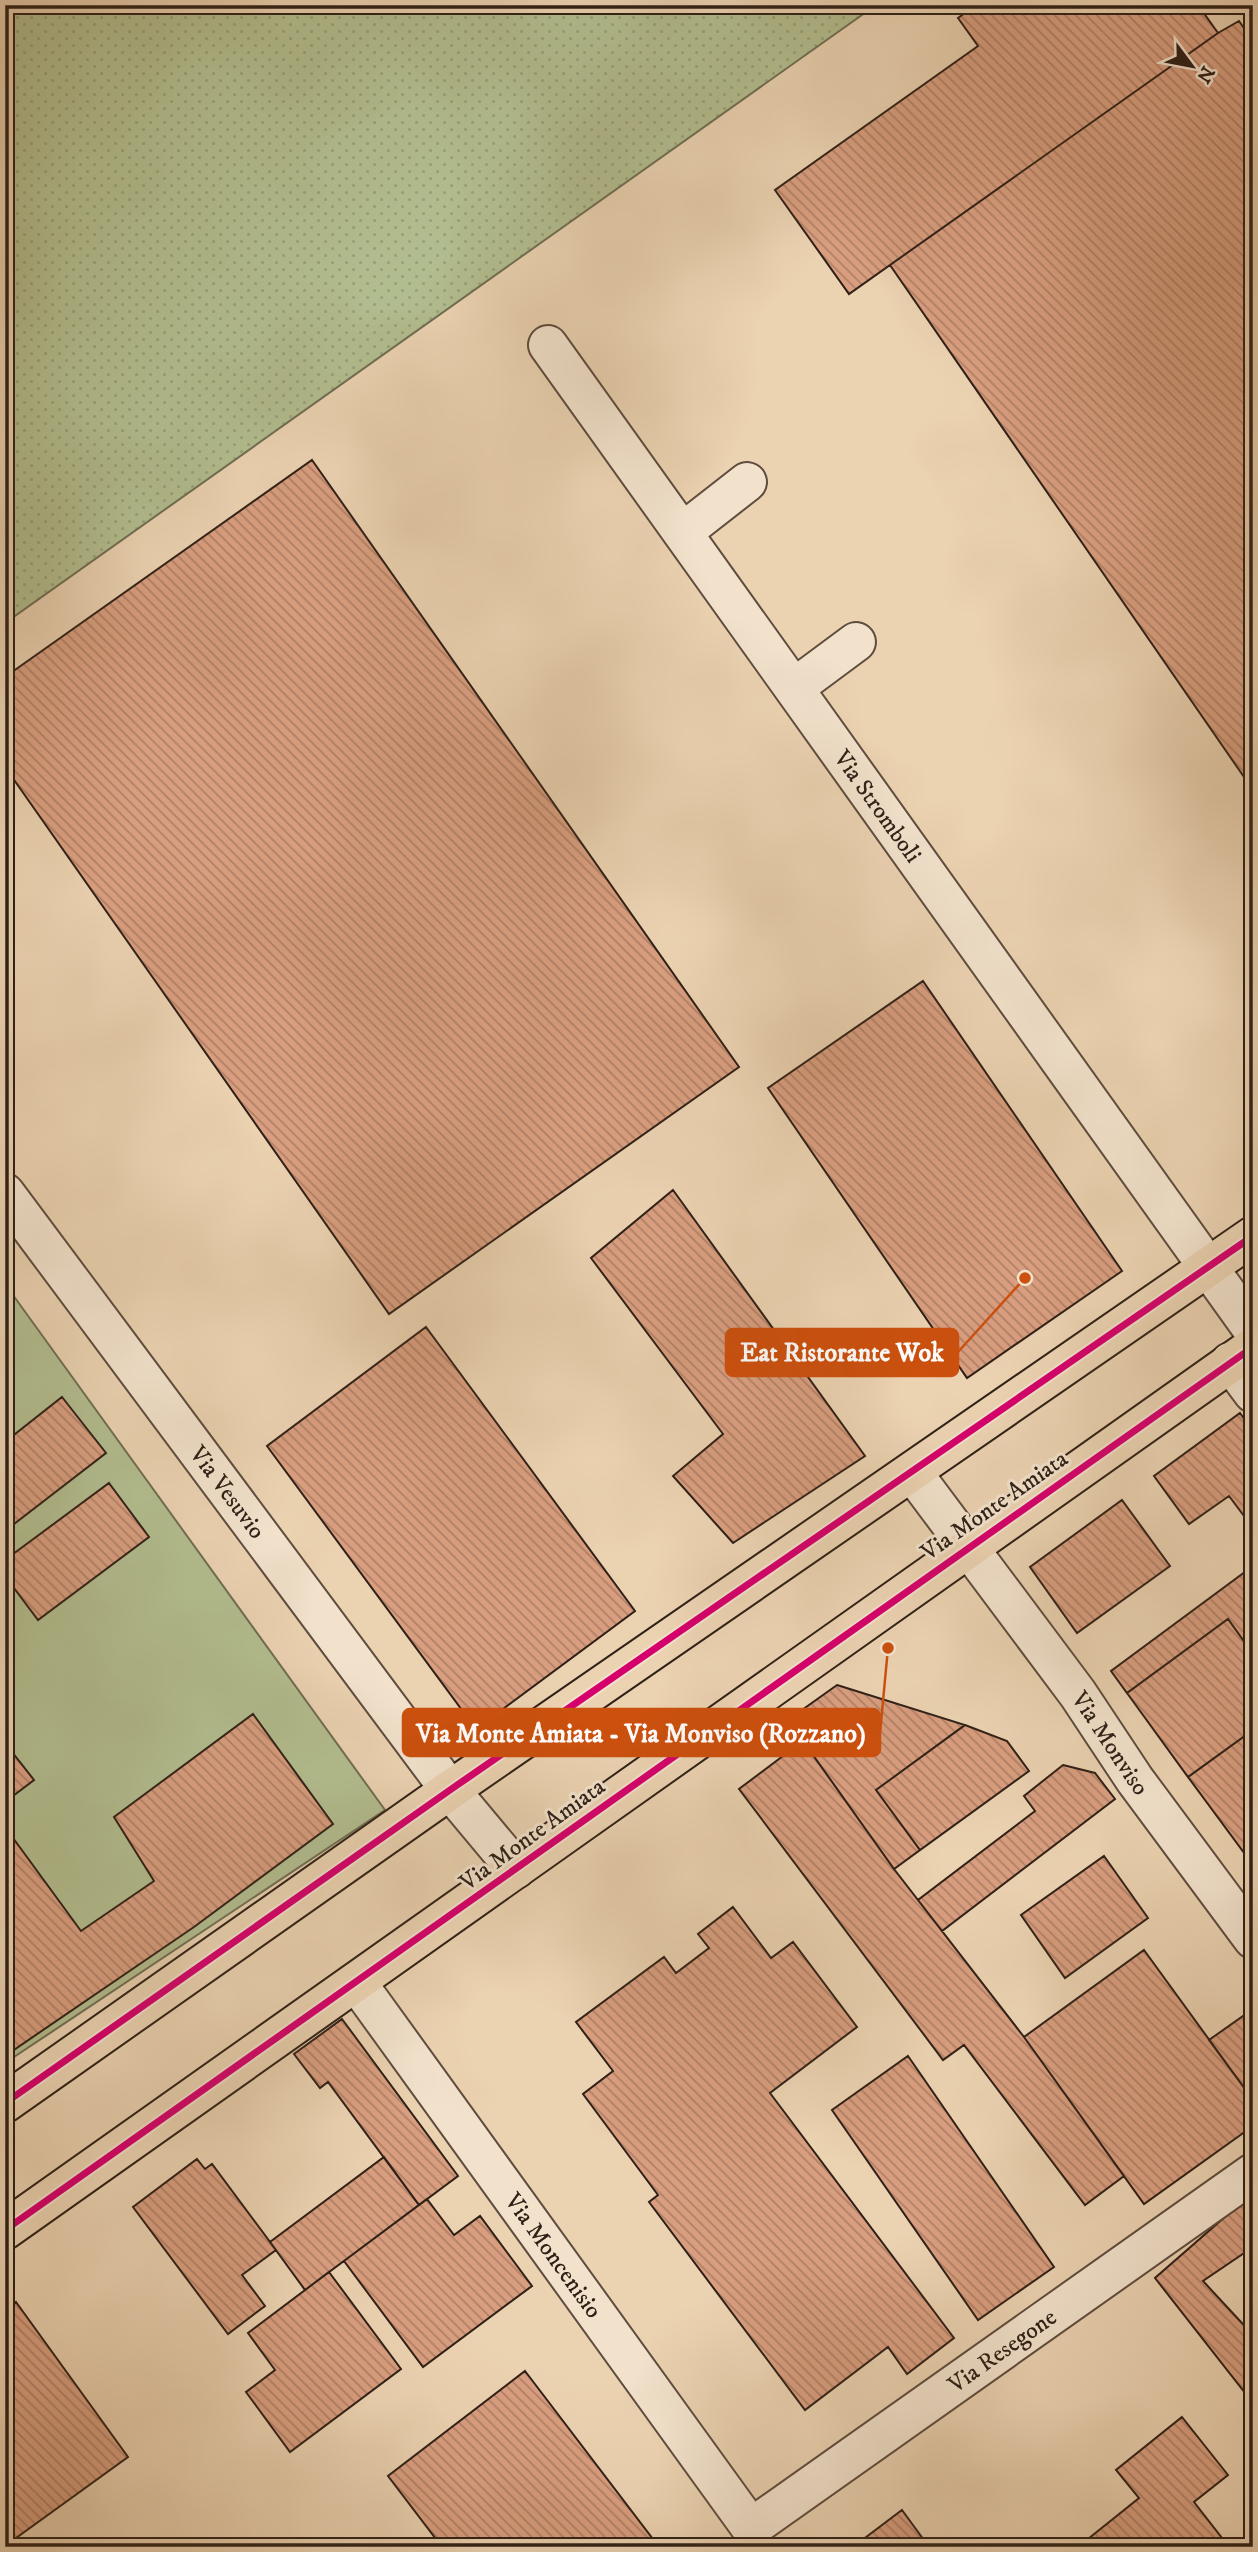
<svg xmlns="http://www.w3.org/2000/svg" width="1258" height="2552" font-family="'IM FELL DW Pica',serif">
<defs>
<pattern id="green-dots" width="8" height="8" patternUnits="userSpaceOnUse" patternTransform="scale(1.75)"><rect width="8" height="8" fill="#b2bd8f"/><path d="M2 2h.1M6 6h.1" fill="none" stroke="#99a27b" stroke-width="1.8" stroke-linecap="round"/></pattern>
<pattern id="building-back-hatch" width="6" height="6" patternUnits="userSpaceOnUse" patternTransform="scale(1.75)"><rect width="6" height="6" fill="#d99e7f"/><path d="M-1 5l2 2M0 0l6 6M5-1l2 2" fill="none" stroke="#b08067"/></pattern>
</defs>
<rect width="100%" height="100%" fill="#ebd2b1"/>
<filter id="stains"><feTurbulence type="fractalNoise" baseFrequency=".00286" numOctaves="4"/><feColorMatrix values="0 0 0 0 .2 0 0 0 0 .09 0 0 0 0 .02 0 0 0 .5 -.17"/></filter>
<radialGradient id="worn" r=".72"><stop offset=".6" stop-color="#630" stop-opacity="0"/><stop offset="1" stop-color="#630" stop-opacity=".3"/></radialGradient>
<path fill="url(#green-dots)" stroke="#706e53" stroke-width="2" d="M5,5H876L5,623Z"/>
<path fill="#b2bd8f" stroke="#706e53" stroke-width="2" d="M5,1284L385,1810L5,2063Z"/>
<path fill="url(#building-back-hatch)" stroke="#2f2017" stroke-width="2" d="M976,5H1198L1218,33L849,294L775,190L978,46L958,18Z
M1239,21L1253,41V790L890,265L1218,33Z
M312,460L739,1067L389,1314L5,767V677Z
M923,981L1122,1271L967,1378L768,1088Z
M673,1190L865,1456L733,1543L673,1476L723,1434L591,1258Z
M426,1327L635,1611L476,1729L267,1446Z
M62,1397L106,1453L5,1531V1442Z
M1240,1413L1253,1431V1528L1229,1496L1189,1524L1154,1476Z
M109,1483L149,1537L38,1620L5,1576V1560Z
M1122,1500L1170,1566L1077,1633L1030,1567Z
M1253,1566V1654L1228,1619L1127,1693L1111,1671Z
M1228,1619L1253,1654V1730L1188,1777L1127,1693Z
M837,1685L965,1725L876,1790L920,1850L894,1869L788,1720Z
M253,1714L333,1824L194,1927L5,2056V1827L81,1931L154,1881L114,1817Z
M965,1725L1007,1741L1029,1771L920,1850L876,1790Z
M1253,1730V1865L1188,1777Z
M803,1741L894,1869L1024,2037L1124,2176L1085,2205L964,2045L943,2060L739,1789Z
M5,1743L34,1780L5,1802Z
M1063,1765L1095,1773L1115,1799L942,1931L918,1900L1035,1811L1024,1796Z
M1104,1856L1148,1918L1065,1978L1021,1915Z
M733,1907L771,1958L793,1942L857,2027L770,2093L954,2338L907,2374L888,2347L805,2410L649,2202L658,2195L583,2094L613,2071L576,2022L664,1957L676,1973L709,1948L698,1934Z
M1144,1950L1253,2100V2126L1144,2204L1024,2037Z
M1253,2009V2100L1209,2040Z
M342,2019L458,2176L419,2205L328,2082L320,2088L294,2054Z
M908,2056L1054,2267L978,2320L832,2110Z
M384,2157L419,2205L305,2290L270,2242Z
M197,2159L205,2169L212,2164L276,2250L242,2275L265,2306L228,2334L133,2207Z
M1253,2195V2218L1242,2202Z
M427,2199L454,2235L480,2216L532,2286L423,2367L344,2261Z
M1242,2202L1253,2218V2247L1203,2281L1253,2335V2403L1155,2278Z
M329,2272L401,2369L290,2452L246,2392L275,2370L248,2333Z
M16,2302L128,2457L5,2546V2310Z
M525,2371L659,2547H442L388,2476Z
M1182,2417L1228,2475L1194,2502L1229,2547H1078L1139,2498L1116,2470Z
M902,2510L929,2547H853Z"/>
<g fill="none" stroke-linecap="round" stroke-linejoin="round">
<g stroke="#5e4c3e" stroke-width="42">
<g id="minor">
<path id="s1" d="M548,345L1253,1330"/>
<path d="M683,532L747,482"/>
<path d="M794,688L856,642"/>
<path id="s2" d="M5,1193L450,1790L516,1869"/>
<path d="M1230,1362L1253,1393"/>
<path id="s3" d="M912,1472L1078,1694L1135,1780L1253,1939"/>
<path id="s4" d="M357,1983L751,2528L1253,2173"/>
</g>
</g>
<g stroke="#2f2017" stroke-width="42">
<path id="major" d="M5,2103L450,1790L1253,1236
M5,2230L1253,1347"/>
</g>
<use href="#minor" stroke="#f2e2cc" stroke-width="38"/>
<use href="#major" stroke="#ebd2b1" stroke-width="38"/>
<g stroke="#f2e2cc" stroke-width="11">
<path id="cycleway" d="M5,2103L450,1790L1253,1236
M5,2230L1253,1347"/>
</g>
<use href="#cycleway" stroke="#d6006c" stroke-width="7"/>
</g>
<g text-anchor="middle" stroke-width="6" stroke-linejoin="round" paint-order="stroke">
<g font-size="24" fill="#2f2017" stroke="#f2e2cc">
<text dy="8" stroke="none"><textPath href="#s1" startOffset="567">Via Stromboli</textPath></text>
<text dy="8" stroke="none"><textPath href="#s2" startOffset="373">Via Vesuvio</textPath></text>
<text transform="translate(994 1505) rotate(-35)" y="8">Via Monte Amiata</text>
<text dy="8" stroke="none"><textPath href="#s3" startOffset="336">Via Monviso</textPath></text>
<text transform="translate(532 1834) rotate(-36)" y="8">Via Monte Amiata</text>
<text dy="8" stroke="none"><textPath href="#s4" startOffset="336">Via Moncenisio</textPath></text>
<text dy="8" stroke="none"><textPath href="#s4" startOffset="980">Via Resegone</textPath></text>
</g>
</g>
<path fill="none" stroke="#cc500e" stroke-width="2.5" d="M1025 1278L958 1352M888 1648L880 1733"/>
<g fill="#cc500e" stroke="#f2e2cc" stroke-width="2.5">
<circle cx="1025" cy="1278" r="7"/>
<circle cx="888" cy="1648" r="7"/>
</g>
<g fill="#cc500e" stroke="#cc500e" stroke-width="2.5">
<rect x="726" y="1329" width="232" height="47" rx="7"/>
<rect x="403" y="1709" width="477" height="47" rx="7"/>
</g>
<g font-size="26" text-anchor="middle" font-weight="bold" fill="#fff">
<text x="842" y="1361">Eat Ristorante Wok</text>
<text x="641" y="1742">Via Monte Amiata - Via Monviso (Rozzano)</text>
</g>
<rect width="1258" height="2552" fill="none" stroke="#ebd2b1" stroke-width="28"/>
<rect x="7" y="7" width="1244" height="2538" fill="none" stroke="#2f2017" stroke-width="3.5"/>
<rect x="14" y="14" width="1230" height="2524" fill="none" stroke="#2f2017" stroke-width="2"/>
<g transform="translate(1192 66) rotate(122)" stroke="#f2e2cc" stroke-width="5" paint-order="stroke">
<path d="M0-5L12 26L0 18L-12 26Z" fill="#2f2017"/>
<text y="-10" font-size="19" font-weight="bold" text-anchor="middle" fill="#2f2017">N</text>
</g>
<rect width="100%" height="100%" filter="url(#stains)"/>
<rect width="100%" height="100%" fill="url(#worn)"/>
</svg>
